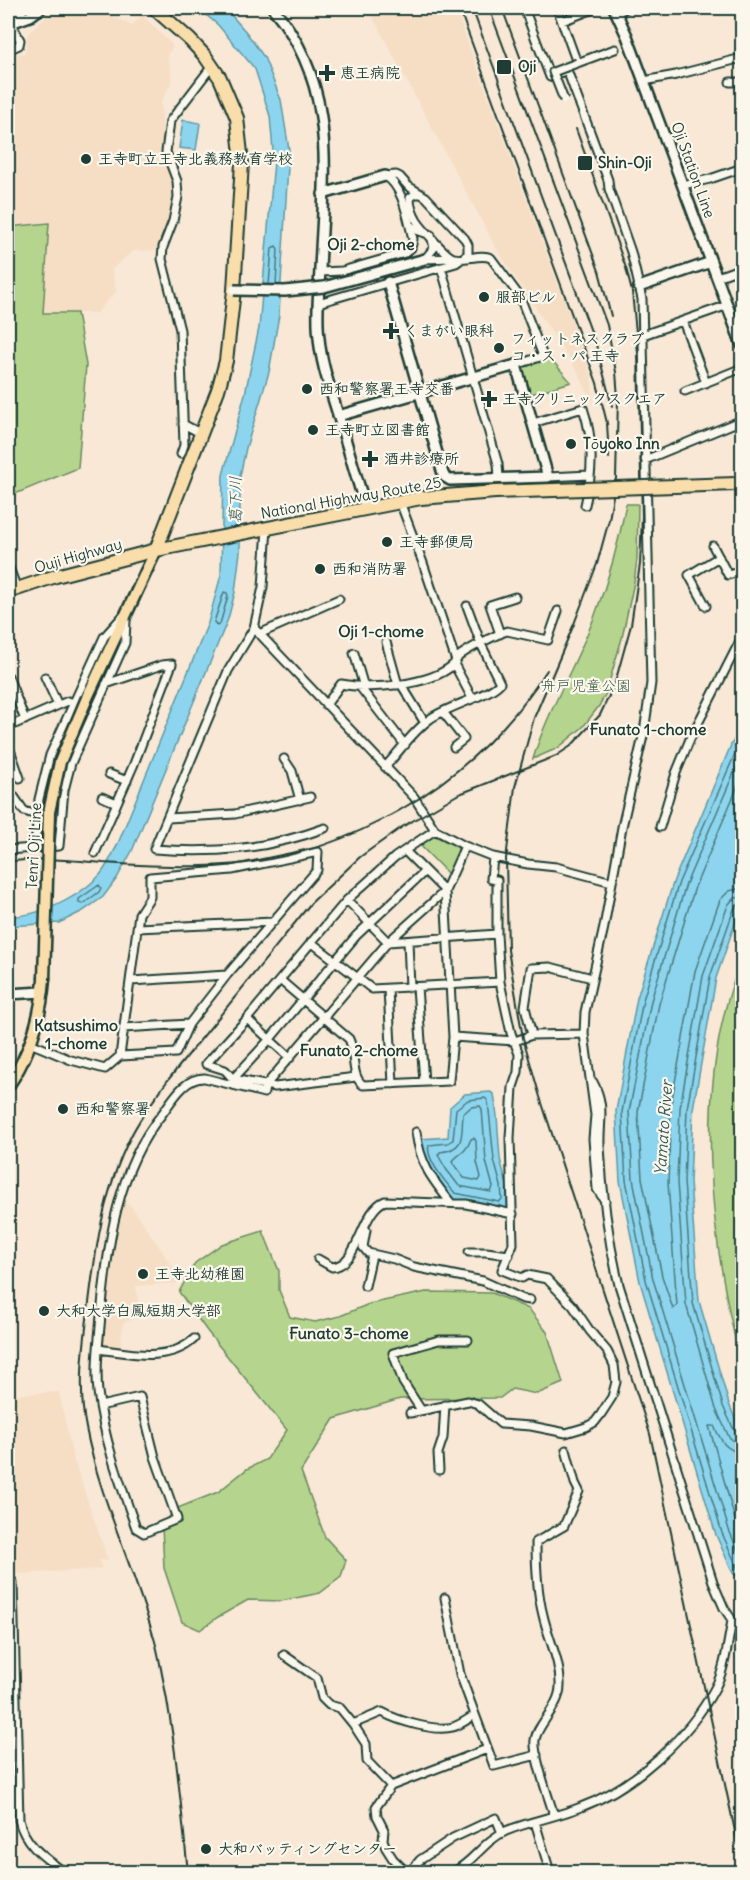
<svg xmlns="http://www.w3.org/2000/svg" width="750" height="1880" font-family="Delius,'Klee One',sans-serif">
<rect width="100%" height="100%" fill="#f8e8d5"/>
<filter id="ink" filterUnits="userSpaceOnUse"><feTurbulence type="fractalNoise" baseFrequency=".0167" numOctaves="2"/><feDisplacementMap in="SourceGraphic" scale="12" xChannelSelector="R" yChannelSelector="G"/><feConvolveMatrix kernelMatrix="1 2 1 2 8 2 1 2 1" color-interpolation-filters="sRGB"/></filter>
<g filter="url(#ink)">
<path fill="#f6dec5" d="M54,8H97L132,26L142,15L173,46L168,54V61L171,68V83L161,102L163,136L160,153L173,182L174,192L171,213L158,250L133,251L112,269L116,292L96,313H43L49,223L8,227V54L25,53L28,34Z
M368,8H455L586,359L591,376L594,406L579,374L496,248Z
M123,1202L131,1206L179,1276L178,1283L136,1286L140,1316L123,1323L120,1350L106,1348L102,1345V1341L113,1240Z
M59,1392L72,1454L108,1561L100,1560L101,1569L19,1574L15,1571H8V1395Z"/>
<path fill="#b5d58e" stroke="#6a8961" stroke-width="1.5" d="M49,223L43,313H77L86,365L78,468L8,497V227Z
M549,357L571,382L528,395L521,370L523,365Z
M626,504H638L637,559L634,582L622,638L606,693L599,706L583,727L558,748L533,759C548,709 577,664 595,615C609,579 619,542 626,504Z
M433,835L457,846L459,852L449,875L420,845Z
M742,959V1368C710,1241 691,1082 742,959Z
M263,1231L279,1271V1290L290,1317L315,1322L340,1316L369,1304L426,1292L492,1293L529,1309L547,1332L563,1383L537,1394L512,1389L500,1398L400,1399L334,1419L301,1471L325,1537L346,1560L341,1577L320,1593L281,1601L248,1600L218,1617L200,1630L182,1622L164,1568L162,1526L175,1509L218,1492L247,1469L267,1459L287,1430L207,1331L179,1292L195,1263L222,1244Z"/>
<path fill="#8dd5ee" stroke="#6198a4" stroke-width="1.5" d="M198,8H225L246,32L264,57L281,100L289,150L279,315L269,372L246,448L240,476V552L235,592L228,619L132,851L117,878L103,897L83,911L59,923L8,926V917C41,915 73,901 97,878C106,870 111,856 117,846L208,623L221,575L223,475L245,394L259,328L274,162L270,116L255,69L218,25Z
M183,120L200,123L196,150L179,148Z
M742,726V903L716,978L693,1109L690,1182L699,1301L729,1404L742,1435V1581L733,1573L716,1535L640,1282L620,1181L616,1111L637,998L674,880L731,745Z
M490,1092L494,1094L497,1116L500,1159L507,1185L509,1209L506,1210L490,1205L452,1200C437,1180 423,1165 421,1139L448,1137L450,1107L465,1094Z"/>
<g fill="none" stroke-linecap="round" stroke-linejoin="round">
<path stroke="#4b7a7e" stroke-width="1.5" d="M269,285L272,248L276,246L278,249L276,285
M224,592L227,593L228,596L220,624L217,626L214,622Z
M742,738L679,882L643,1000L622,1112L626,1180L646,1280L722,1533L738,1569L742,1573
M742,754L686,884L651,1001L629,1112L633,1179L653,1279L729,1530L742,1560
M742,776L695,887L659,1004L638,1112L642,1178L662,1276L673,1309L677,1306L668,1183L671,1105L695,971L720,900L729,891L742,888
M99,885L101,888L99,892L83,904L79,903V899Z
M742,897L734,898L728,905L703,976L680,1108L677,1182L686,1304L716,1409L729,1437L735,1442L742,1443
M742,904L737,905L734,909L710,977L687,1109L684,1182L693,1303L723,1406L735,1432L742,1435
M485,1098L488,1101L494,1160L501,1186L502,1199L499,1202L455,1193C446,1183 425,1158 429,1145L448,1143L453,1140L456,1109L468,1100Z
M471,1107L480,1106L482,1109L486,1161L493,1187L491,1192L459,1186L446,1169L438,1155L440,1152C466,1149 461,1136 463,1114Z
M471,1139L474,1138L476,1141L477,1162L481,1177L479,1181L464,1178L452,1162C458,1153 465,1155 471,1139Z
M742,1452C725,1451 721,1440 714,1426H709L737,1527L742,1538"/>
<g stroke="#1f3d34" stroke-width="11">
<path id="street" d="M524,8L550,77L567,70L608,180L609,189L631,252L642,299L651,683L644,732L622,827L604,927L585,1012L584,1034L595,1115L593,1139L597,1189L605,1201
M557,8L577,63L615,49
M617,13L626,8
M8,17L20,40L19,45L8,50
M13,21L25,8
M562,21L591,10
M644,81L676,75L742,58
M730,82H742
M683,185L710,179L742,168
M421,194H415L410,198C410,206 413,214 417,221C421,227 447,257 454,258C466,261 480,253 491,258L520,297L543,356L516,365
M410,225L416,230L431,235L434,248L425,259
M425,259L452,258
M441,267L498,464L499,477
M320,272L342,271L405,253L411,248L413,239C408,220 403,185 385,176
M717,277L742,268
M318,303L456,263L468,254V245L465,239L426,197L408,186L400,177L396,175L385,176
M683,321L706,383
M643,335L728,305
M685,391L742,368
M533,423L583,408C594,440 593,473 585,505
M183,424L202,434
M181,454L184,445L180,330L162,259L163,247L173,221L178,197L177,181L166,152L170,121L212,66
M645,460L742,420
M548,477L590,475
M400,502L423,563L456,661
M267,528L263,587L254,628L228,671L154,849C214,854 268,849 325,828
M713,546L728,575L742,571
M8,565L17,589
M706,606L689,575L719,557
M254,628L414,797L435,830L465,846L493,857L528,864L556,867L612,882
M259,634L339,599
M500,634L490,605L515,597
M386,642L398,685
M354,653L364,687
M454,664L472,698
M8,676L25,720
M45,677L58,705
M401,684L425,723
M360,687L405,745
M326,705L341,684C371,690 429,686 453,665C454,664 458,658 458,657C466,650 497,634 507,631L548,640L558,611
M443,712L464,739L454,747
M8,727L68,701L77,704
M8,744L20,778
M284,759L292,771L300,800
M385,767C399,752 413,731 430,719C447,706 489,696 500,683L481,644L467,606
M109,774L127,781
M8,788L24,811L37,815
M102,797L117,803
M168,818L235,814L310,797
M660,827L676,773L690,739L742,637
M35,847L39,799L50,755L104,637L122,617
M8,850L59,846L64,790L71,763L125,643L126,620
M95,853L134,764L172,664L162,665L106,684
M347,900L388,942L497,934
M137,928L273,922
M408,941L410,987
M311,942L372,989L500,982
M280,980L349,1039C356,1053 350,1075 363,1085L449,1081L453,1037L445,891L465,846
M131,981L227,975
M417,987L424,1082
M388,989L393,1084
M247,1019L290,1058
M123,1028L189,1024
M532,1035L525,1007L531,968L550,967L592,978
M453,1037L515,1041L532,1035L584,1034
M30,1043L71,1060L105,1069L120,1056L176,1053L189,1024L227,975L317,870L318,852L232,870L150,877V897L139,914L120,1056
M356,1077L275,1087L233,1079L225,1070L206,1064L247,1019L347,900L395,857L435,830
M233,1079L270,1039L356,936L425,871
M593,1082C606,1106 599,1121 600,1146C602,1192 608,1239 619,1285L714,1585L724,1608L742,1635
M416,1132C420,1164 431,1178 451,1203
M366,1230L363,1247L368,1253L394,1259L414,1267L483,1281L523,1299L530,1300
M469,1252H486L509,1255
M318,1259L332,1267C359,1266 361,1210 385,1201L466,1204L513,1214
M365,1286L372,1255
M98,1349C130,1353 168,1363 194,1339
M100,1406L140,1397L155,1457L177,1519L144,1533L136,1528C120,1483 104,1440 98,1392C95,1367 99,1341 101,1315C108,1246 116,1170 162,1114C173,1099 185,1077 205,1078L264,1093L265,1086L388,942L445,891L405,851
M421,1410L403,1382L393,1353L439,1340H468
M410,1413L468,1401L478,1404L501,1424L531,1426L566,1433L586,1427L595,1422L601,1414L612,1397L616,1382L614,1365L607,1351L590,1331L573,1306L547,1279L527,1275L522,1278L502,1270L513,1244L510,1138L513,1087L518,1072L519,1054L511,1033L500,982L497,934V880L491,879L493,857
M439,1470L438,1453L443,1438L445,1405
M8,1582H13L19,1820C25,1845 44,1857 64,1872
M445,1598L460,1674L494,1766L537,1755
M284,1655L317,1678L322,1698L329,1705L340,1708L353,1724L366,1744L367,1761L391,1786L376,1807L377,1816L384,1830L383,1840L386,1848L393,1859L406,1872
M353,1724L382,1712C398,1721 435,1732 453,1727C460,1725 468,1719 475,1715
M391,1786L487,1749
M554,1815C549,1799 533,1755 535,1740C537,1724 560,1707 560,1686C561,1662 548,1638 543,1615C537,1592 536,1566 536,1542L564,1526L579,1491L575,1483L566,1450
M535,1822L550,1872
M414,1872V1867L420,1860L453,1838L496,1818L502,1833
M453,1872C474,1862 483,1841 506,1831C530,1821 556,1817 581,1807C633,1788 689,1737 715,1688C725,1670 728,1641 732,1621"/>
</g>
<g stroke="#1f3d34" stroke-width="14">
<path id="secondary" d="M273,8C339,87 324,174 320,269C319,292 316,315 319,338C321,362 329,385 336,408C346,442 356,475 366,509
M614,8L627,36L742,345
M8,24L30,16L41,8
M323,194L385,176
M639,287L711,262
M338,416L516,365L548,477L450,480L445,477L443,474L388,282
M8,994L43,992"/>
</g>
<g stroke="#1f3d34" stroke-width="15">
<path id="primary" d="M87,698L156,550
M8,1086C30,1054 41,1017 44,979"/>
</g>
<g stroke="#1f3d34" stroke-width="16">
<path id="highway" d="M154,8L190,40L205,56L220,78L237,118L242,163L234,290L226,361L218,390L156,550
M8,592L56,576L156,550L421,498L495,492"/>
</g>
<use href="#street" stroke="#fbf7ec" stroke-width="7"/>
<use href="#secondary" stroke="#fbf7ec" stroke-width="9"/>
<use href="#primary" stroke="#f9deab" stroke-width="10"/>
<use href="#highway" stroke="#f9deab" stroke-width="12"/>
<path stroke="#1f3d34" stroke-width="2" d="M459,8L597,383L607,423L609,458
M472,8L596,345L612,406
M489,8L607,325L616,372L618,398L616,478L609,520L597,564L574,624L534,718L515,787L506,859L508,950L523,1038L540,1097L650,1434L742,1864
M502,8L599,271L611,316
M8,862C39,857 71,860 103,863C136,865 169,867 202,866C342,864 472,786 547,670
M188,1872C181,1808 176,1743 163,1679C160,1665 158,1649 153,1635C133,1565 100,1500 86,1428C78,1389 83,1351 88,1311C95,1251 103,1191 131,1136C141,1116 155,1098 168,1080L311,903L360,857L402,827L457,795L556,756L571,746L600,715L615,683L631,625L640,564L642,516L638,353L632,292L626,268L576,129"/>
<g stroke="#1f3d34" stroke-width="11" stroke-linecap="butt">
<path id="street-bridge" d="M564,100L553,72L577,63"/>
</g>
<g stroke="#1f3d34" stroke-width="14" stroke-linecap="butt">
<path id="secondary-bridge" d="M234,290L285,291L324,287L425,259"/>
</g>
<g stroke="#1f3d34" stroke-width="15" stroke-linecap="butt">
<path id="primary-bridge" d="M44,979L49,812L60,762L87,698"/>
</g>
<g stroke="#1f3d34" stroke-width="16" stroke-linecap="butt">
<path id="highway-bridge" d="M495,492L736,484"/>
</g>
<use href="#street-bridge" stroke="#fbf7ec" stroke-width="7"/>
<use href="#secondary-bridge" stroke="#fbf7ec" stroke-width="9"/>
<use href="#primary-bridge" stroke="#f9deab" stroke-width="10"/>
<use href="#highway-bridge" stroke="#f9deab" stroke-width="12"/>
</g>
</g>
<g fill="#1f3d34" stroke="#fbf7ec" stroke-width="2">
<rect x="496" y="59" width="16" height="16" rx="3"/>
<path d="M324 64h6v6h6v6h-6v6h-6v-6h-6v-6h6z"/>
<circle cx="86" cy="159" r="6"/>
<rect x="577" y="155" width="16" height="16" rx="3"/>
<circle cx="484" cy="297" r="6"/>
<path d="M388 322h6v6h6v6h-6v6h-6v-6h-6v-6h6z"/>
<circle cx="499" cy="348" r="6"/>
<circle cx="307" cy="389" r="6"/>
<path d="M486 390h6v6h6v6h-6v6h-6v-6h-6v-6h6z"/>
<circle cx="313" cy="430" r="6"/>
<circle cx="571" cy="444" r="6"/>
<path d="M367 450h6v6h6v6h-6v6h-6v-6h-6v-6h6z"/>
<circle cx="387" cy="542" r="6"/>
<circle cx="320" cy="569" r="6"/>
<circle cx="63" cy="1109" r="6"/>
<circle cx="143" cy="1274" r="6"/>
<circle cx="44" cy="1311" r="6"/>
<circle cx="206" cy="1849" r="6"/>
</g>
<g text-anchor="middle" stroke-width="4.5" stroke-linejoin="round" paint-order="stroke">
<g font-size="15" font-weight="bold" fill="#1f3d34" stroke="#fbf7ec" text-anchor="start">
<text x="518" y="72">Oji</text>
<text x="340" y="78">恵王病院</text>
<text x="98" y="164">王寺町立王寺北義務教育学校</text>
<text x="598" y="168">Shin-Oji</text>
<text x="496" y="302">服部ビル</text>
<text x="404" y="336">くまがい眼科</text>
<text x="511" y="344">フィットネスクラブ<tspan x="511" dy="17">コ・ス・パ 王寺</tspan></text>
<text x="319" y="394">西和警察署王寺交番</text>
<text x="502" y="404">王寺クリニックスクエア</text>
<text x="325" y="435">王寺町立図書館</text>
<text x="583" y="449">Tōyoko Inn</text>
<text x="384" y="464">酒井診療所</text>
<text x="399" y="547">王寺郵便局</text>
<text x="332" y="574">西和消防署</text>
<text x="75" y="1114">西和警察署</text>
<text x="155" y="1279">王寺北幼稚園</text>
<text x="56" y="1316">大和大学白鳳短期大学部</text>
<text x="218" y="1854">大和バッティングセンター</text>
</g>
<g font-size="15" fill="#1f3d34" stroke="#fbf7ec">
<text transform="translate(693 170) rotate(70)" y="5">Oji Station Line</text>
<text transform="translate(351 498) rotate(-10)" y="5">National Highway Route 25</text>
<text transform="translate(78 556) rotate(-16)" y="5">Ouji Highway</text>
<text transform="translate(34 846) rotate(-87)" y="5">Tenri Oji Line</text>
</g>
<g font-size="15" fill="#3d5b46" stroke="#fbf7ec">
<text x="586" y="691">舟戸児童公園</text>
</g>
<g font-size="16" font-weight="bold" fill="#1f3d34" stroke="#fbf7ec">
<text x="371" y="250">Oji 2-chome</text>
<text x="381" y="637">Oji 1-chome</text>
<text x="648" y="735">Funato 1-chome</text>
<text x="76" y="1031">Katsushimo<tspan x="76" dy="18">1-chome</tspan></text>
<text x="359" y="1056">Funato 2-chome</text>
<text x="349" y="1339">Funato 3-chome</text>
</g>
<g font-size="16" font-style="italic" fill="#355b59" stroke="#fbf7ec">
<text transform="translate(235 500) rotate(-90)" y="6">葛下川</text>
<text transform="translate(663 1128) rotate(-86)" y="6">Yamato River</text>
</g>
</g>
<rect width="750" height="1880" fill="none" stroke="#fbf7ec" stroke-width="30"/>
<rect x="15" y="15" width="720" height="1850" fill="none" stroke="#1f3d34" stroke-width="2" filter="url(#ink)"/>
</svg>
